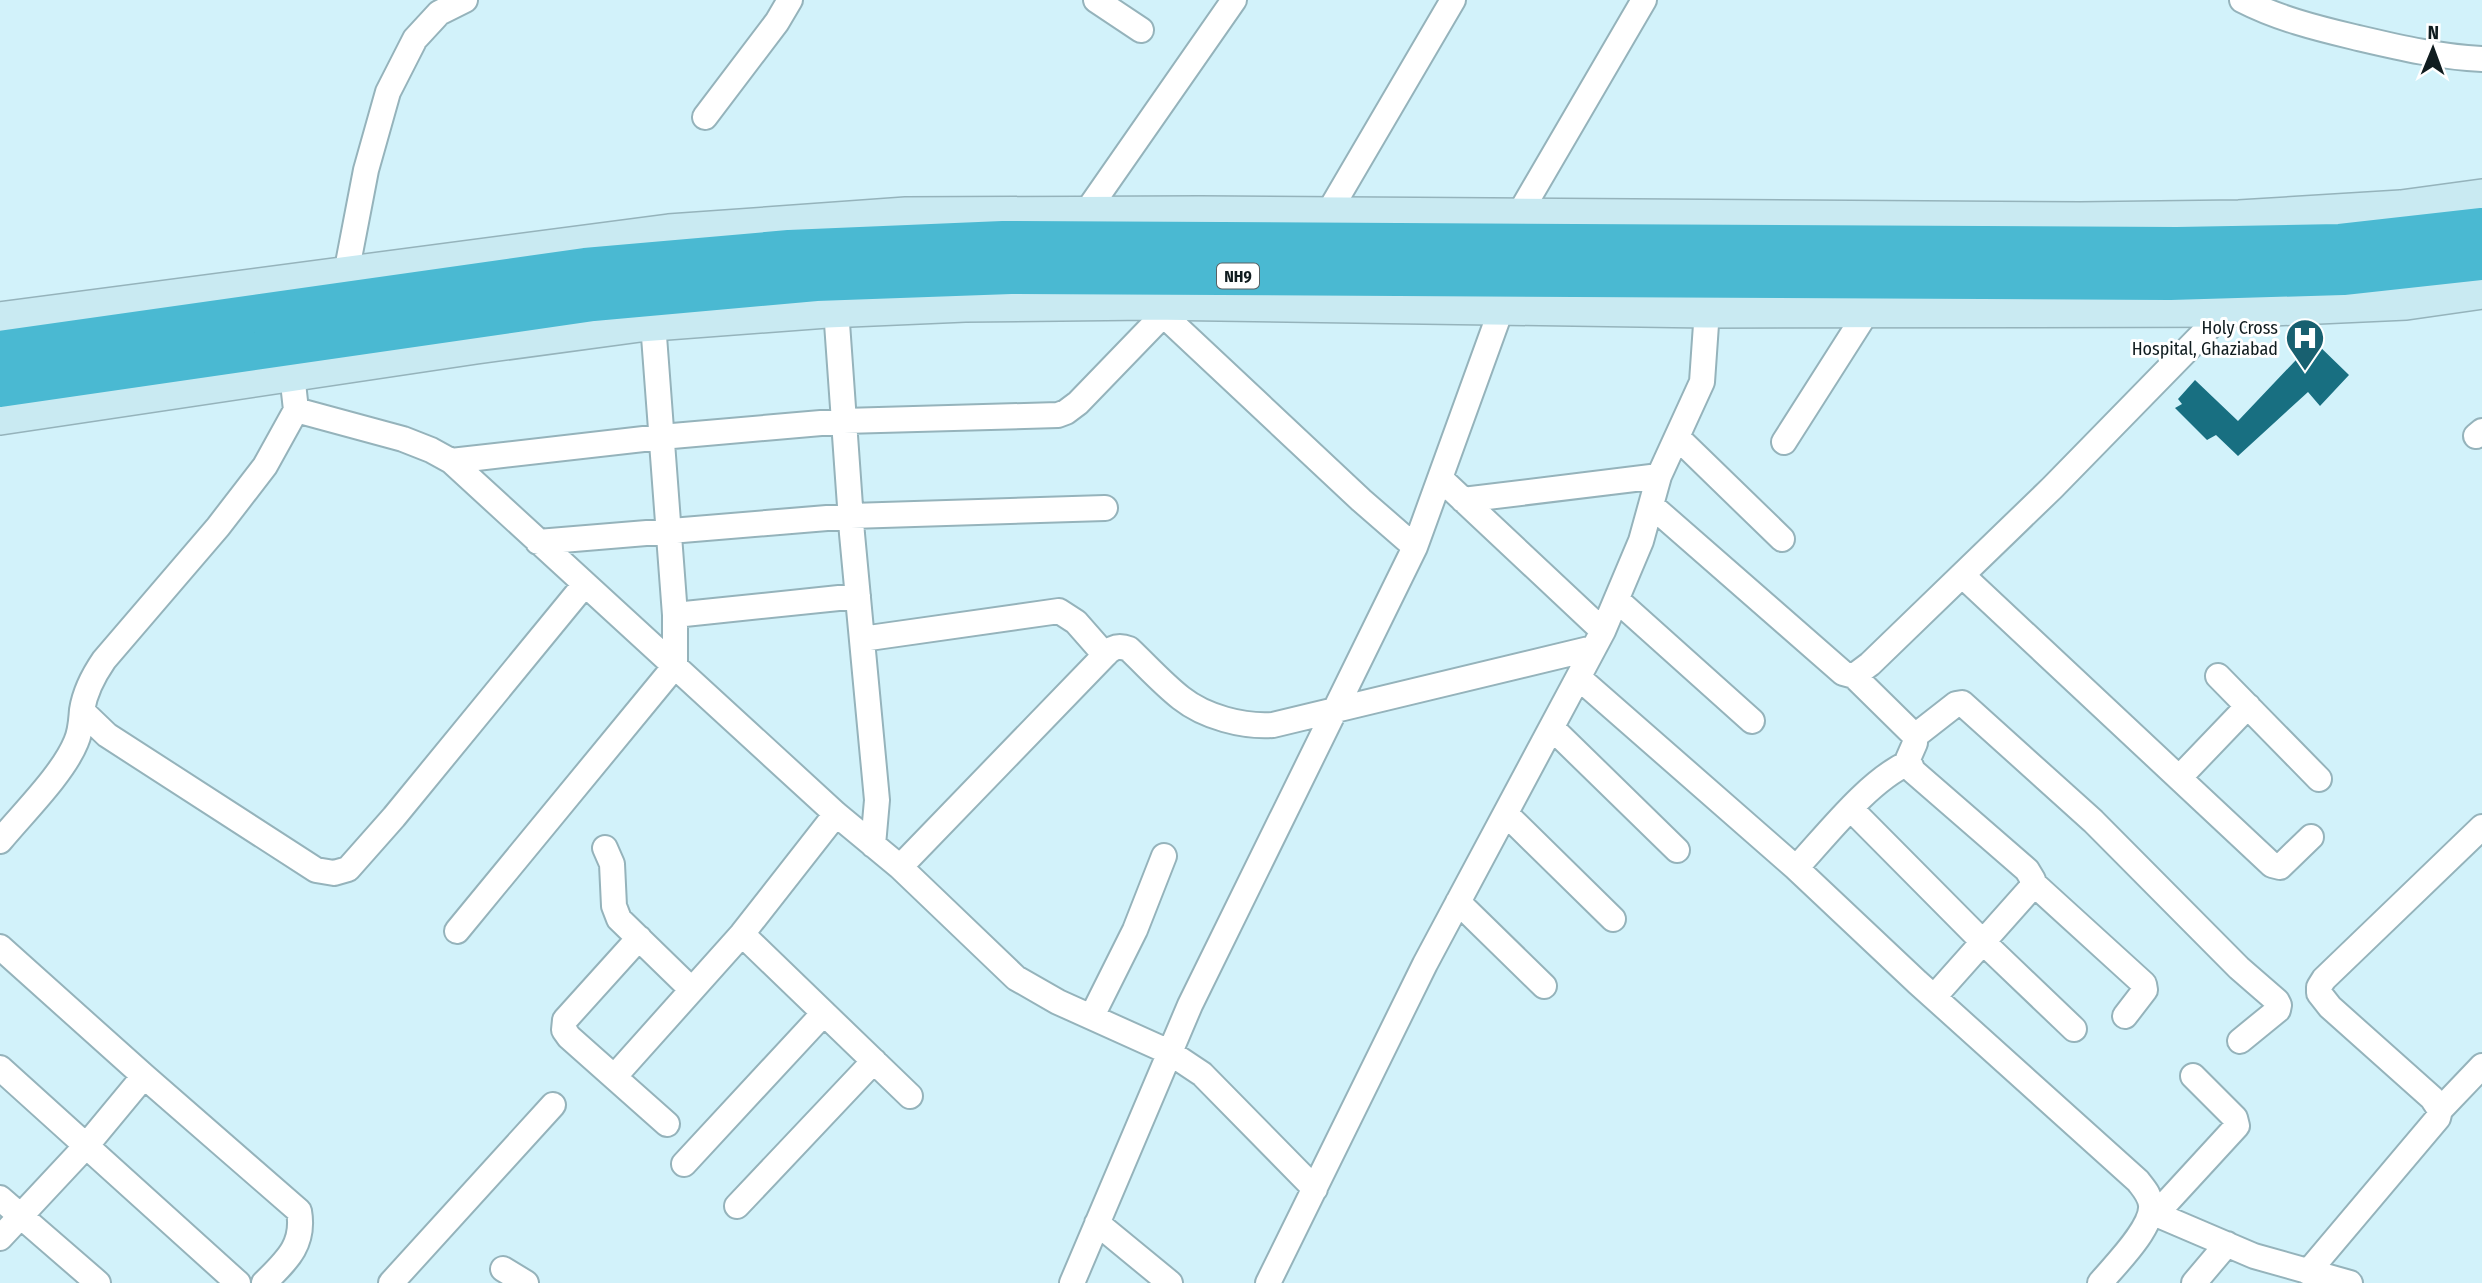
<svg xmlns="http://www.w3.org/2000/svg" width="2482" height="1283" font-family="'Fira Sans Condensed',sans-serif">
<rect width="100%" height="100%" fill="#d2f2fa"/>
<path fill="#186f81" d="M2314,341L2349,375L2320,406L2308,392L2238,456L2216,435L2207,440L2175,408L2182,404L2178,399L2195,380L2238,421Z"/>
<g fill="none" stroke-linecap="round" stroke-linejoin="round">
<g stroke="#95b3bb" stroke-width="28">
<path id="street" d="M1096,0L1141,30
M2242,0C2277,18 2316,28 2354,37C2397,47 2438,57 2482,59
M705,117L777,22L790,0
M1085,214L1234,0
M1327,215L1453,0
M1518,216L1644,0
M346,274L366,170L388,92L415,39L439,13L465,0
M1153,305L1361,500L1415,547
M836,309L852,534L877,800L873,845
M296,410L403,439L431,450L451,461L836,814L900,867L1016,978L1058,1002L1169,1052L1202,1074L1315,1189
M2476,436L2482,431
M1677,437L1782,539
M1784,442L1868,310
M451,461L661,437L844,421L1058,415L1066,412L1078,403L1164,314
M1441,479L1603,631
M1463,500L1659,476
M1652,506L1843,673L1854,676L1870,664L2052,488L2227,309
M538,542L851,516L1105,508
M1962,575L2272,865L2280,867L2311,837
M1617,600L1752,721
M675,615L858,596
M862,639L1059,611L1076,622L1105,655
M1854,676L1915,736V743L1908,759L1913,771L2027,870L2033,880L2031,888L1934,997
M2218,676L2319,779
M1579,678L1796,868L1917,982L2138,1181C2144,1189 2150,1195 2151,1205C2153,1228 2114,1266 2100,1283
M82,711L107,735L316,870L334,873L348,869L394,817L585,584
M1552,728L1677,850
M1915,736L1956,704L1962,703L2093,821L2239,968L2277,1001L2279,1005L2278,1010L2240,1041
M2179,778L2248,706
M1851,809L1983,942L2074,1029
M1506,814L1613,919
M0,841C23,813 63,774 76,742C81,731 81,721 82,710C85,691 93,676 104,660L218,527L265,466L296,410L292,374
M605,848L612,864L614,906L619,919L692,990
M900,867L1105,655C1112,647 1119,645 1129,649C1146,665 1162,683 1181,698C1205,717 1243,727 1273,725L1593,648
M1796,868C1826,836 1868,781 1908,763
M2033,883L2144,984L2145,990L2125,1016
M1458,902L1544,986
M457,931L675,666V615L653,323
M742,934L910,1096
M639,938L565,1020L564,1030L569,1037L667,1124
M0,947L144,1076L299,1211C305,1245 286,1261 264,1283
M1092,1016L1135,930L1164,856
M0,1068L238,1283
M615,1076L742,934L836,814
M2440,1110L2482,1066
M684,1164L824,1013
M0,1198L98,1283
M737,1206L874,1061
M2151,1212L2254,1256L2350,1283
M2157,1213L2237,1126L2235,1118L2193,1076
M1097,1223L1170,1283
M0,1238L86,1146L144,1076
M503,1269L526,1283
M2308,1272L2438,1118L2440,1110L2432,1098L2330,1007L2319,993V987L2324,979L2482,827
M391,1283L553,1105
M1072,1283L1190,1005L1415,547L1502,307
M1268,1283L1425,964L1603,631L1641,541L1659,476L1702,382L1707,310
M2194,1283L2227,1244"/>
</g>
<g stroke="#95b3bb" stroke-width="38">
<path id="secondary" d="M0,320L669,232L906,215L1200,214L2080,220L2239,218L2401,208L2482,197
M0,417L476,346L640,324L827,310L965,304L1150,302L1707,310L2251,309L2406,302L2482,291"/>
</g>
<g stroke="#368293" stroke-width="42">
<path id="highway" d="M0,350L585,267L789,249L1003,240L2177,246L2340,243L2482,227
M0,388L593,302L816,282L1011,275L2170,281L2343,276L2482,261"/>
</g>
<use href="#street" stroke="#fff" stroke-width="24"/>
<use href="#secondary" stroke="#c9eaf2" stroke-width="35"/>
<use href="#highway" stroke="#4ab9d2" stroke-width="38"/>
</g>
<defs>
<g id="hospital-pin" transform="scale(2.0125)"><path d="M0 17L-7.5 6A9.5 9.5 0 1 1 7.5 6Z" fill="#186070" stroke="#fff"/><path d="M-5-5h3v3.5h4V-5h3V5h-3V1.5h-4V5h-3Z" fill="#fff"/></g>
</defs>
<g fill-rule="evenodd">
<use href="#hospital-pin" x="2305" y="338"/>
</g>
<g text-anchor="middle" stroke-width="6" stroke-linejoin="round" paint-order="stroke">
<rect fill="#fff" stroke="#586062" stroke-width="2" x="1217" y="263.5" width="42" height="25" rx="5"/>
<g font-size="16" font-weight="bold" fill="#101c1f">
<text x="1238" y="282">NH9</text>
</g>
<g font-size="18" fill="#101c1f" stroke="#fff" text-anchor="end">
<text x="2278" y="334">Holy Cross<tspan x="2278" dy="21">Hospital, Ghaziabad</tspan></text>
</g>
</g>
<g transform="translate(2433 49) rotate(1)" stroke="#ffffff" stroke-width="5" paint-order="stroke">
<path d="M0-5L12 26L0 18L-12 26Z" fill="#101c1f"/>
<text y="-10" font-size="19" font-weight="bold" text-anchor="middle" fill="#101c1f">N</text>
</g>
</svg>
